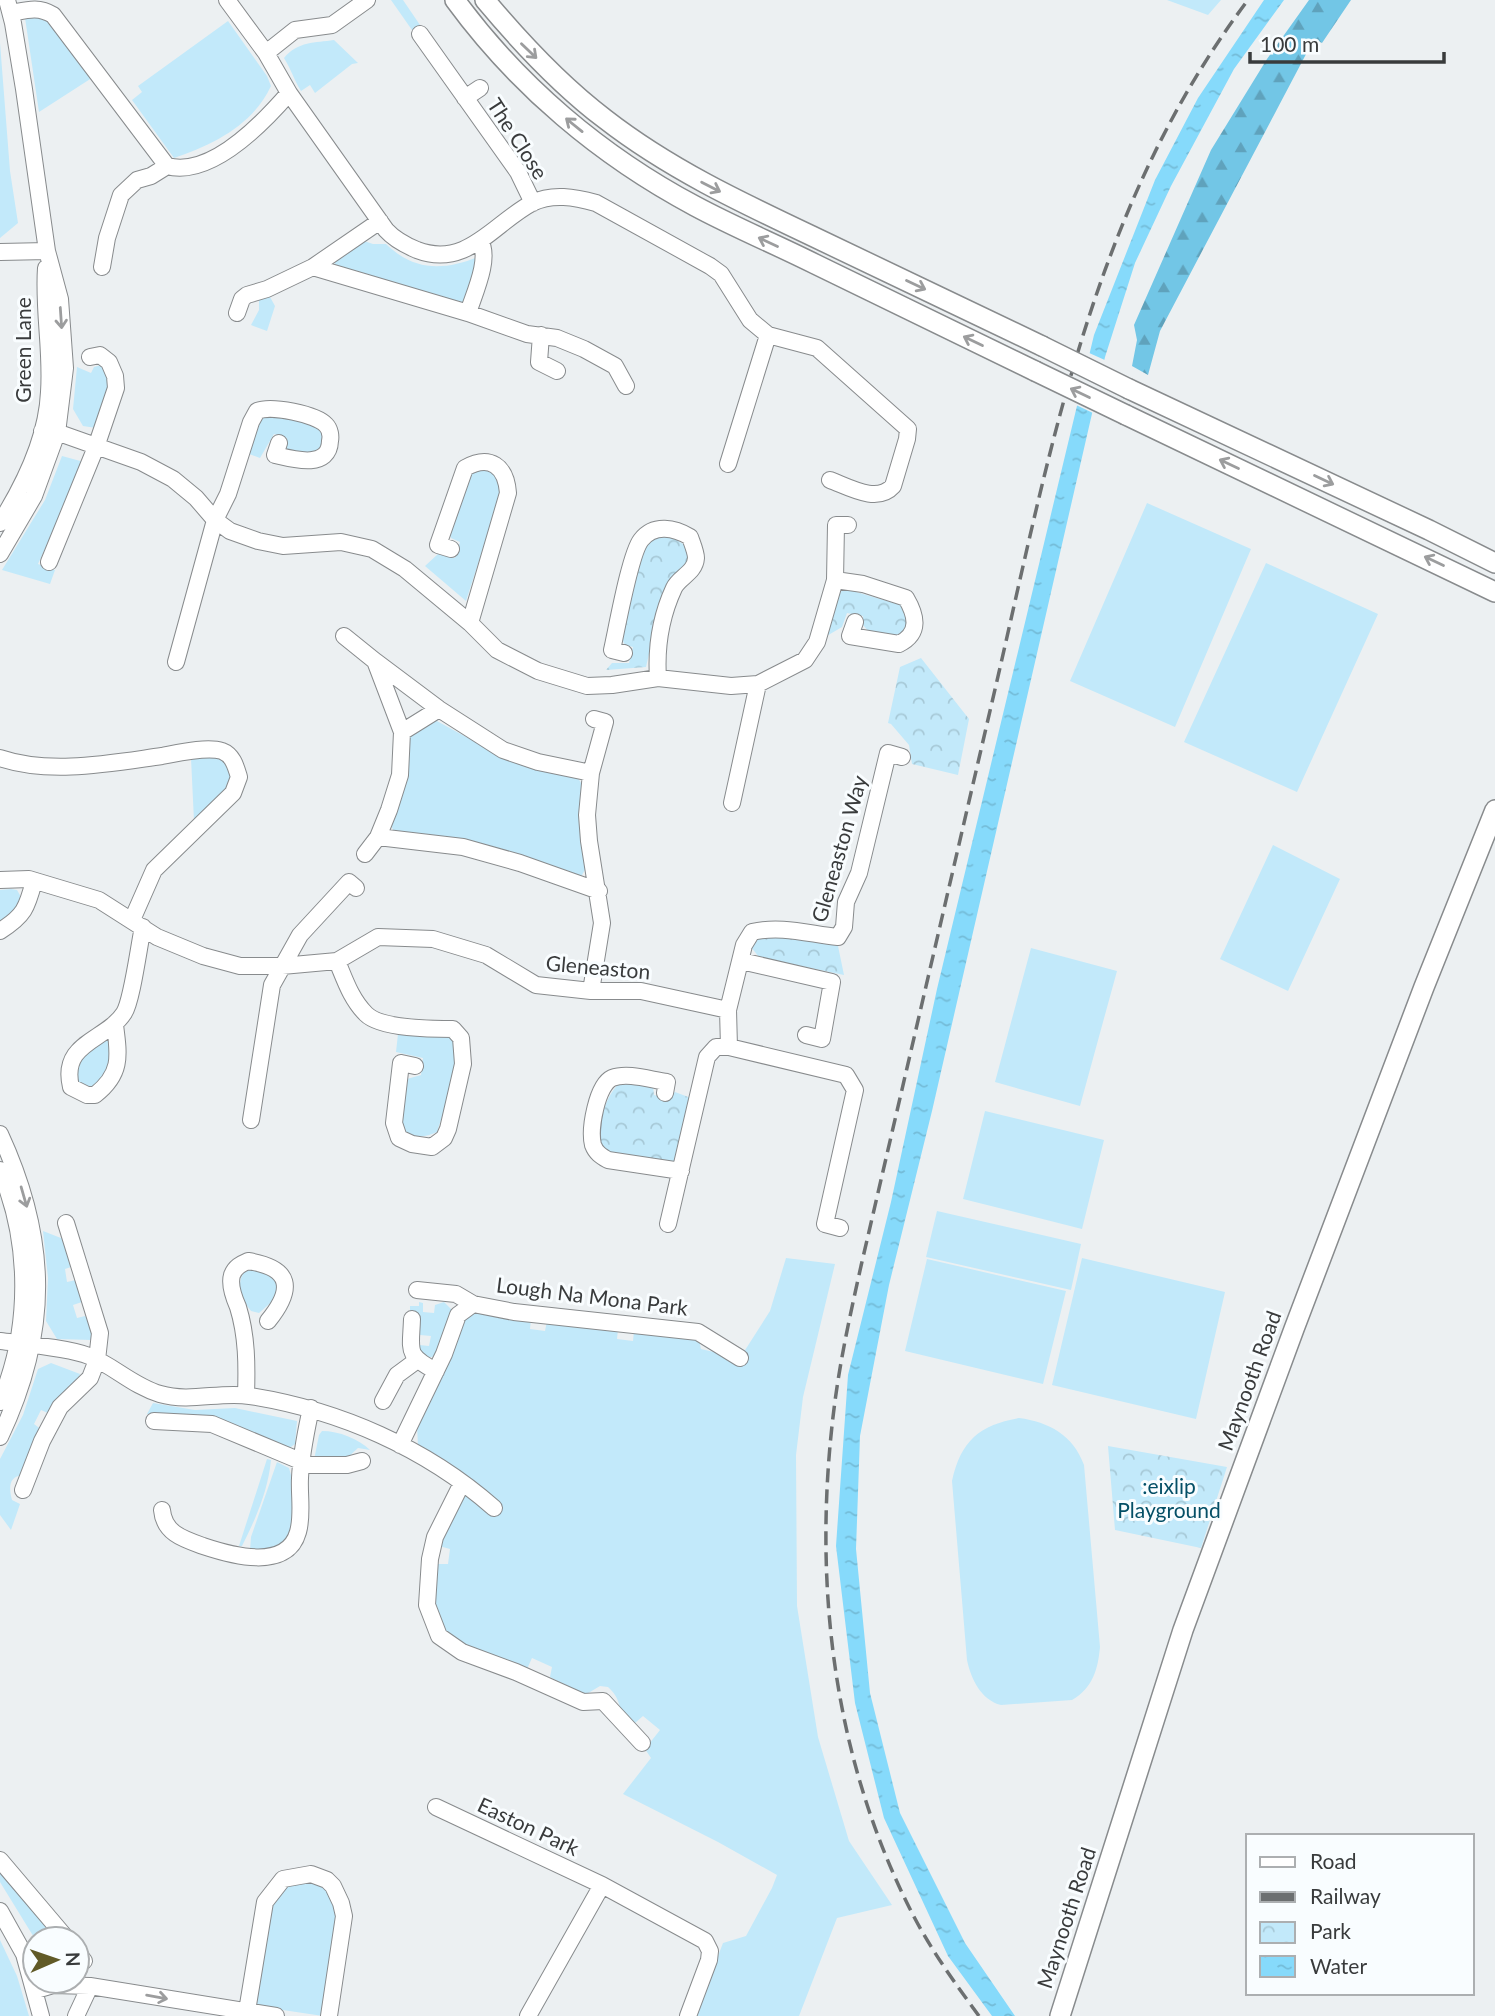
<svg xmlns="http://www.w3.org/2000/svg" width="1495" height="2016" font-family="Lato,sans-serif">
<defs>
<pattern id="forest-firs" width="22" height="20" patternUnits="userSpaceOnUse" patternTransform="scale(1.75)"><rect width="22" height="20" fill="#72c6e6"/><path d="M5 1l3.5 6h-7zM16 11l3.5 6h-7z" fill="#5fa2bc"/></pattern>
<pattern id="park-crowns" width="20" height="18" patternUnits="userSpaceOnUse" patternTransform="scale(1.75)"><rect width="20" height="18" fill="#c2e9fa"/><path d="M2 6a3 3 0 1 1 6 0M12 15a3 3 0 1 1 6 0" fill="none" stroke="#a7c9d7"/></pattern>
<pattern id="water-ripples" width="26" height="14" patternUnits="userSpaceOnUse" patternTransform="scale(1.75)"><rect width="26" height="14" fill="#86dafb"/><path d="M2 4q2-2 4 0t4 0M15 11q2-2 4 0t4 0" fill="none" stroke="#74bcd8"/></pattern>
</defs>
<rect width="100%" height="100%" fill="#ecf0f2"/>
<path fill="#c2e9fa" d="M391,0H403L420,25L412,30Z
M1167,0H1221L1208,15Z
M37,8L98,74L39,112L24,11Z
M228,21L267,76L271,86C253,125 213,145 174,158L132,100L142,92L138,86Z
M334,40L358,63L352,64L315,93L310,85L301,91C294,80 291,69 284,58C298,41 315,43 334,40Z
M0,43L10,171L18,223L0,238Z
M364,241L373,244H386C414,271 443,271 478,257L465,302L461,305L334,265L336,261Z
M270,297L275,306L267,331L251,325L259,310V299Z
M101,365C120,384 104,407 96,428L83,426L73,409L77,367L91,373L94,367Z
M272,412L321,428C333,459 302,454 284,450L287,438L274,434L260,458L249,454C254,438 255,418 272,412Z
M62,456L84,462L38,564L55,570L50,584L2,570L45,500Z
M476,467C490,470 499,473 502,489L466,601L425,566L438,554L455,558L460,542L451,538L449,534L467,474Z
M1147,503L1251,549L1175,727L1070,681Z
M1266,563L1378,614L1297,792L1184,742Z
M435,720L501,756L577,776L582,785L586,868L582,875L575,880L394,832L391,825L406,738Z
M212,755L224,759L232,778C224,796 209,808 194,821L191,758Z
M1273,845L1340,879L1288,991L1220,959Z
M11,889L17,890L21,897V903L0,924V890Z
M1031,948L1117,971L1080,1106L995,1082Z
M398,1034L453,1037C465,1065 446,1103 437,1132C424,1138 411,1139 400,1127L404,1084L407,1079L421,1075L423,1058L396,1052Z
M110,1037C112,1056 107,1077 95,1091L76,1083C72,1056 90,1049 110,1037Z
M985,1111L1104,1140L1082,1229L963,1199Z
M937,1211L1081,1244L1071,1290L926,1257Z
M43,1231L66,1240L74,1266L65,1269L67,1282L76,1280L82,1302L73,1305L77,1318L85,1316C91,1324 94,1330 92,1340L57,1339L46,1321L48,1278Z
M786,1258L835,1264L803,1397L796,1455L797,1606L818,1737L849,1841L892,1905L837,1918L799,2016H695L723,1943L746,1936L772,1888L777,1875L718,1842L623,1794L651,1758L645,1749L660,1730L643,1716L635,1723C613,1713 626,1703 608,1687L600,1686L585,1695L550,1677L552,1667L532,1658L527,1669C493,1657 437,1648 434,1603C434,1590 436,1576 437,1564H448L450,1549L439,1546L457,1502L477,1485L418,1446L417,1426L464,1319L472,1313L531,1319L530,1329L545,1331L547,1321L618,1329L617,1339L633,1341L634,1331L692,1336L699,1340L701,1349L740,1358L770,1311Z
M1082,1258L1225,1292L1196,1419L1052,1385Z
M927,1259L1066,1291L1043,1384L905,1351Z
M246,1268C259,1271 270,1274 278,1284L276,1298L259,1313L251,1311L238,1294L241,1278Z
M419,1302L423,1303V1312L434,1313L435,1305L444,1302L452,1310L435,1356L424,1359L418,1349L419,1345L429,1346L431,1336L420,1335L414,1314L410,1311V1306H419Z
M51,1363L80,1374L77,1383L50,1414L41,1410L34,1424L42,1430L23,1475C8,1476 9,1489 12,1500L20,1504L11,1530L0,1515V1459L23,1415L38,1369Z
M153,1403L195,1410L235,1408L297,1421L295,1444L288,1449L161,1415L147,1414Z
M1019,1418C1049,1422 1073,1435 1084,1465L1100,1647C1098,1669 1093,1688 1072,1700L1001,1705C981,1700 971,1679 967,1660L952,1481C961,1440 980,1425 1019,1418Z
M322,1431C339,1431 359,1439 370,1450L358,1448L346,1459L314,1460L319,1435Z
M267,1459L271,1460C268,1491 256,1518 242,1546H239Z
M277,1462L289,1468C297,1492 295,1520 286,1544L276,1549L250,1551L251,1537Z
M0,1865L64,1939H35L0,1882Z
M304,1878L327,1887L340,1919L323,2016L256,2006L272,1904L286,1886Z
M0,1940L17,1976L29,2016H0Z"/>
<path fill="url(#forest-firs)" d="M1309,0H1351L1322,43L1314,39L1160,331L1148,375L1132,366L1137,340L1134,325L1211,150L1267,59Z"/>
<path fill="url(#park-crowns)" d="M668,534L686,546C693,572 676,573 666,593C658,608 651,648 646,667L606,670L612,663H629L633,647L625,645L621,637C627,613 636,556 652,539C657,535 662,535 668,534Z
M846,589L904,606C917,640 893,637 869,632L863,625V616L847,613L842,627L825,637L840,592Z
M921,658L969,719L958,775L912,764L909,745L891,724L888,723L900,667Z
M768,932L838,946L844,975L759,957L751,947L755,934Z
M621,1081L653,1086L654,1095L667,1099L675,1092L691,1098L676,1162L610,1153L599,1142C601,1117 603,1100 621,1081Z
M1108,1446L1227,1467L1201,1548L1115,1530Z"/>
<path fill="url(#water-ripples)" d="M1264,0H1284L1234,69L1171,186L1135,263L1105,357L932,1111L889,1285L860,1436L856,1549L870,1693L900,1813L965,1943L1015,2016H992L948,1956L884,1818L855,1703L836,1546L848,1375L891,1202L937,989L1094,335L1155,180L1198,98Z"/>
<path fill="#ecf0f2" d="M1087,352L1107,361L1095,414L1074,404Z"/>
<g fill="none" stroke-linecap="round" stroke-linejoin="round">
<g stroke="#888b8d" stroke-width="18">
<path id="minor" d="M227,0L266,53L289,93
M11,13C27,10 38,6 53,15L167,166C211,178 263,123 289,93L386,230C395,240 405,245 417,250C467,269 494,223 532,203C552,193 575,197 596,203L710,266L721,274L750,320L768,335
M420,34L518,172L533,203
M266,53L295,30L332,25L367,0
M465,98L480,88
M0,252L47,251
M102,267L107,238L121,195L137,180L151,176L167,166
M313,267L468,313C474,294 491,258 480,241
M237,313L242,299L247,295L267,289L313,267L380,221
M468,313L527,334L557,338L584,349L615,366L626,386
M541,335L539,362L557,371
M42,431L62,434L141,462L173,479L196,498L215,520L230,531L258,541L283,546L341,542L372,549L405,569L470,623L497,650L538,671L587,686L612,685L658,678L731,686L758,684L805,660L817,642L835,580L836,525H848
M728,464L768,335L817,348L908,429L907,439L893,486C877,504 849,487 830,480
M0,523C24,485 47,439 49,392C52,351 43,309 46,268
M451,549L438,545L465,468C490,454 506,466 508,493L470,623
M0,554L34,496L57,433L65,368L60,299L47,251L24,89L13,23L7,0
M49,562L96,447L116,388L115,376L109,362L100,355L90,357
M835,580L863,584L906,598C916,615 921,633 899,644L850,636L855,622
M344,636L375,661
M624,653L612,650C617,628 630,554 641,540C654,523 675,528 690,537C692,543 696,552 696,558C695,573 679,577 674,588C661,616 656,648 658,678
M176,662L215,520L228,494L251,422L257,411C271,405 316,414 326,425C330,429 331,436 330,441C329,470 292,459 275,455L279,443
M402,732L439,709
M0,758C50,775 111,763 162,756C178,753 207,746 222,751C233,755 236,767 239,777L233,793L154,870L132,920
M591,773L538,762L503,750L439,709L375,661L402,732L400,775L389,810L378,837L463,847L520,863L599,891
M732,803L758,684
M365,854L378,837
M0,880L29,879L99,900L157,937L203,956L240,966H282L337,961L378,937L433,939L486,955L536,985L591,991H641L728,1010L729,1047
M0,931C24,916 27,908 34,881
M337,961C345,980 351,999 366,1014C381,1029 433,1029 453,1029L461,1038L463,1064L448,1129L444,1138L432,1147L412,1144L399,1138L394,1123L401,1063L415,1066
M741,961L832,982L822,1039L806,1035
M591,991L602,923L589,841L587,815L591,773L605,722L594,719
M728,1010L744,945L752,932C781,925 809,934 838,937L844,927L846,902L859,873L888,753L902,757
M115,1025C119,1056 122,1074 95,1095H87L71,1087C60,1042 106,1041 124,1013C132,1001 139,945 143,927
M665,1093L667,1082C651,1080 628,1072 612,1078C597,1085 589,1129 593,1145C596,1153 601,1156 608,1160L681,1171
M251,1120L272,985L300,935L349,882L356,888
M0,1134C49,1240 50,1332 0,1437
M0,1170C31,1243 31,1329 0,1402
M668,1224L707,1057L716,1047H729L846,1075L855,1090L825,1224L840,1228
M417,1290L456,1294L473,1304L514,1312L698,1332L740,1358
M412,1319C411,1351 405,1355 436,1371
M0,1341C24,1344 69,1348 89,1356C114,1366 133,1386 160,1394C191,1403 220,1391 250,1396C339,1410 426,1448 494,1508
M246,1395C247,1366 247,1336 238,1307C234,1298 229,1285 232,1275C235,1267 241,1264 248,1261C292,1268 294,1289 268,1321
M383,1401L397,1375L416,1361
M154,1421L212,1424L310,1465H347L362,1461
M400,1445L444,1354L458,1315L473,1304
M462,1483L435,1537L430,1559L427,1605L439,1636L462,1652L516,1672L583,1702L603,1701L642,1743
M23,1490L42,1441L60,1407L90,1378L97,1360L100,1333L66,1223
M162,1510C164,1533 183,1539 203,1546C230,1555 287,1572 298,1532C303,1515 299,1495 300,1478C301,1454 306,1432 311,1408
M436,1807L602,1885L705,1941L710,1951L709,1960L688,2016
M0,1860L67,1939
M0,1911L24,1954L41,2016
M77,1952L84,1961
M36,1990L53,1985L90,1986L276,2016
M247,2011L265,1902L283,1879L311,1874L327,1880L333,1886L341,1903L344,1916L329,2016
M76,2016L90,1986
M528,2016L602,1885"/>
</g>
<g stroke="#888b8d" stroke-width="22">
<path id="major" d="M455,0C518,86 601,156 695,206C734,227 775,244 815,264C888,299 961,335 1035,371
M485,0C521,43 560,85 605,119C668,168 740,202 812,236C889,273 965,309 1042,346
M1129,389L1429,530L1495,563
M1126,415L1495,592
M1060,2016L1183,1630L1294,1329L1424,987L1495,810"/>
</g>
<use href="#minor" stroke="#fff" stroke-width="16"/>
<use href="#major" stroke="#fff" stroke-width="19"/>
<path stroke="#6c6f70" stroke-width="3.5" stroke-dasharray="14 7" stroke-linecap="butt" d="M979,2016C954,1982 929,1947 910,1909C831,1752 812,1574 835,1401C841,1356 851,1311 861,1266C906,1072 951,879 996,685C1052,443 1094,204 1248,0"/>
<g stroke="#888b8d" stroke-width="22" stroke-linecap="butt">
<path id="major-bridge" d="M1042,346L1129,389
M1035,371L1126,415"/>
</g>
<use href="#major-bridge" stroke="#fff" stroke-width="19"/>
</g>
<defs><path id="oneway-shaft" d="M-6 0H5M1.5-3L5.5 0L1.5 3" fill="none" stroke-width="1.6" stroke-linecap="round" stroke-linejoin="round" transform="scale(1.75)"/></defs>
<g stroke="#9c9d9e">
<use href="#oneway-shaft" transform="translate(529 51) rotate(44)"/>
<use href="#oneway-shaft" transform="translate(574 125) rotate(-141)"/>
<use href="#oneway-shaft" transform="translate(711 187) rotate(27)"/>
<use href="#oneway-shaft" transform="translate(768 242) rotate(-155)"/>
<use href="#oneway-shaft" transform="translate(916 285) rotate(25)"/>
<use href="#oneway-shaft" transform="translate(61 318) rotate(86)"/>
<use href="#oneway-shaft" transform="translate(973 341) rotate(-154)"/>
<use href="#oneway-shaft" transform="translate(1080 393) rotate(-154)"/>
<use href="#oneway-shaft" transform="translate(1229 464) rotate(-155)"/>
<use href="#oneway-shaft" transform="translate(1324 480) rotate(25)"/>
<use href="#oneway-shaft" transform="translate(1434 561) rotate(-155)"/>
<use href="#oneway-shaft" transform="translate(24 1197) rotate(74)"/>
<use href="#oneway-shaft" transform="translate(157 1997) rotate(10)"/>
</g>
<g text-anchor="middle" stroke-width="6" stroke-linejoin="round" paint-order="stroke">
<g font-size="21" fill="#393b3c" stroke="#f9fdff">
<text transform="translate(517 139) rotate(57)" y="7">The Close</text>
<text transform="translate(24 350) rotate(-90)" y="7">Green Lane</text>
<text transform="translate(840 849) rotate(-74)" y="7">Gleneaston Way</text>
<text transform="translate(598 968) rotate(5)" y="7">Gleneaston</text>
<text transform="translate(592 1297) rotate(7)" y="7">Lough Na Mona Park</text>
<text transform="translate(1250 1381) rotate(-70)" y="7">Maynooth Road</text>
<text transform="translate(528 1827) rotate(25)" y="7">Easton Park</text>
<text transform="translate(1067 1918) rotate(-72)" y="7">Maynooth Road</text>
</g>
<g font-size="21" fill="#044f66" stroke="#f9fdff">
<text x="1169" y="1494">:eixlip<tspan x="1169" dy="24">Playground</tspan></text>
</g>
</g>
<rect x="1246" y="1834" width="228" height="161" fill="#f9fdff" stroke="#acafb1" stroke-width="2"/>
<rect x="1260" y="1857" width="35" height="10" fill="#ffffff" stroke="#acafb1" stroke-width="2"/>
<text x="1310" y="1869" font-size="21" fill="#393b3c">Road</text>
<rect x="1260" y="1892" width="35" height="10" fill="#6c6f70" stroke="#acafb1" stroke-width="2"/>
<text x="1310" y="1904" font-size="21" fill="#393b3c">Railway</text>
<rect x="1260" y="1922" width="35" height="21" fill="url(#park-crowns)" stroke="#acafb1" stroke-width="2"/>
<text x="1310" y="1939" font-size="21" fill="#393b3c">Park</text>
<rect x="1260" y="1956" width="35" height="21" fill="url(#water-ripples)" stroke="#acafb1" stroke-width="2"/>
<text x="1310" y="1974" font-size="21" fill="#393b3c">Water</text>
<g transform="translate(56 1960) rotate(88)"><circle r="33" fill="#f9fdff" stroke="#acafb1" stroke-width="2"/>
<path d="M0-5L12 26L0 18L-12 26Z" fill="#615a27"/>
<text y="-10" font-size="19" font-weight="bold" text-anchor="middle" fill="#393b3c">N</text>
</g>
<path d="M1250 52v10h194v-10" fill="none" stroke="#393b3c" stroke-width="3.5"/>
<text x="1260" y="52" font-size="21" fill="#393b3c" stroke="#f9fdff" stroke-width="5" paint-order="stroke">100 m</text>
</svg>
